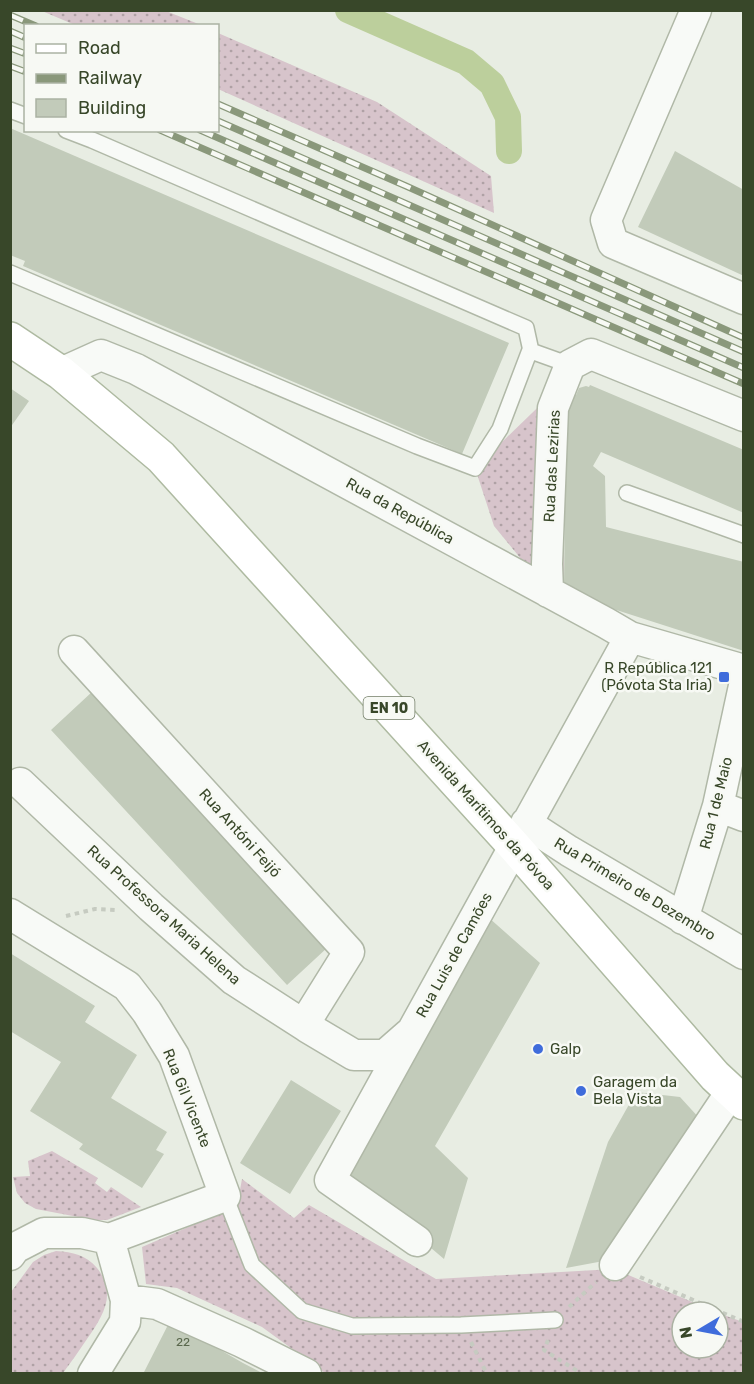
<svg xmlns="http://www.w3.org/2000/svg" width="754" height="1384" font-family="Rubik,sans-serif">
<defs>
<pattern id="grass-dots" width="8" height="8" patternUnits="userSpaceOnUse" patternTransform="scale(1.5)"><rect width="8" height="8" fill="#d7c4cb"/><path d="M2 2h.1M6 6h.1" fill="none" stroke="#afa1a5" stroke-width="1.8" stroke-linecap="round"/></pattern>
</defs>
<rect width="100%" height="100%" fill="#e8ede3"/>
<path fill="url(#grass-dots)" d="M42,11H166L201,25H75Z
M218,33L377,102L491,176L494,213L218,89Z
M563,383L564,584L548,592L494,526L475,468Z
M52,1151L98,1178L95,1183L107,1192L111,1187L141,1207L107,1220H94L36,1209L25,1203L17,1193L13,1177L30,1176L28,1161Z
M242,1179L294,1218L309,1205L436,1279L614,1269L716,1312H682V1348H718V1313L743,1322V1373H325L262,1327L177,1288L146,1284L142,1247L237,1206Z
M56,1251C73,1252 86,1255 97,1268C118,1294 102,1317 87,1339C79,1351 71,1362 63,1373H11V1292L33,1262L44,1255Z"/>
<g fill="none" stroke-linecap="round" stroke-linejoin="round">
<path stroke="#bccf9c" stroke-width="26" d="M348,10L466,62L492,84L508,117L509,151"/>
</g>
<path fill="#c2cbba" d="M10,128L509,343L462,454L23,266L25,261L10,255Z
M675,151L744,190V276L638,227Z
M590,385L744,450V513L601,452L593,466L605,476L606,527L744,562V651L607,607L564,584L566,427L560,424L572,394L576,395L579,388L586,386L589,387Z
M10,388L29,401L10,428Z
M93,691L328,947L287,985L51,730Z
M488,917L540,963L435,1146L468,1178L444,1259L344,1174Z
M10,953L95,1006L85,1022L137,1055L111,1098L167,1132L156,1150L164,1154L142,1188L79,1149L83,1144L30,1111L61,1062L10,1031Z
M291,1080L341,1111L290,1194L240,1163Z
M636,1092L680,1097L701,1120L609,1260L566,1268L608,1142Z
M170,1321L243,1363L264,1374H143Z"/>
<g fill="none" stroke-linecap="round" stroke-linejoin="round">
<g stroke="#b0b8a7" stroke-width="18">
<path id="lane" d="M10,110L26,116
M10,273L417,446L475,468L500,429L530,350L531,351L526,328L92,140L66,130
M531,351L570,365
M627,493L744,535
M225,1196L252,1265L302,1311L352,1326L461,1325L555,1320"/>
</g>
<g stroke="#b0b8a7" stroke-width="33">
<path id="street" d="M696,10L606,220L613,243L744,299
M61,373L101,355L136,369L606,623L630,637L744,670
M548,592L547,564L553,408L570,365L591,354L744,416
M74,651L349,952L311,1013L307,1027
M20,783L151,907L234,980L307,1027L354,1055H385L409,1034
M718,806L744,816
M526,823L569,851L744,954
M10,914L127,986L147,1012L174,1056L225,1196L109,1239
M683,919L718,806L744,686
M417,1241L330,1180L630,637
M10,1255L15,1248L44,1233H82L109,1239L126,1300L125,1322L93,1374
M615,1265L731,1092
M126,1300L157,1304L242,1342L306,1374"/>
</g>
<g stroke="#aebaa1" stroke-width="36">
<path id="primary" d="M10,339L61,373L161,457L514,846L715,1076L744,1103"/>
</g>
<path stroke="#c6cbc1" stroke-width="4" stroke-dasharray="4.5 4.5" stroke-linecap="butt" d="M66,916L95,909L115,910
M640,1277L744,1322
M569,1307L596,1282
M548,1340L544,1350L582,1374
M471,1342L487,1374"/>
<use href="#lane" stroke="#f8faf7" stroke-width="15"/>
<use href="#street" stroke="#f8faf7" stroke-width="30"/>
<use href="#primary" stroke="#fff" stroke-width="33"/>
<g stroke="#8a987b" stroke-width="7">
<path id="rail" d="M10,15L36,26
M10,31L26,38
M10,48L26,54
M10,66L26,72
M218,104L406,186L744,338
M218,121L744,352
M160,130L744,384
M200,130L744,368"/>
</g>
<use href="#rail" stroke="#f7f9f4" stroke-width="4.5" stroke-dasharray="14" stroke-linecap="butt"/>
</g>
<g fill="#3f6cdb" stroke="#f7f9f4" stroke-width="2">
<rect x="718" y="671" width="12" height="12" rx="3"/>
<circle cx="538" cy="1049" r="6"/>
<circle cx="581" cy="1091" r="6"/>
</g>
<g text-anchor="middle" stroke-width="5" stroke-linejoin="round" paint-order="stroke">
<g font-size="12" fill="#5a684d">
<text x="183" y="1346">22</text>
</g>
<rect fill="#f7f9f4" stroke="#717c66" stroke-width="1.5" x="363.5" y="697" width="51" height="22" rx="4.5"/>
<g font-size="14" font-weight="bold" fill="#384729">
<text x="389" y="713">EN 10</text>
</g>
<g font-size="15" fill="#384729" stroke="#f7f9f4">
<text transform="translate(552 466) rotate(-87)" y="5">Rua das Lezirias</text>
<text transform="translate(400 511) rotate(29)" y="5">Rua da República</text>
<text transform="translate(716 803) rotate(-76)" y="5">Rua 1 de Maio</text>
<text transform="translate(486 815) rotate(48)" y="5">Avenida Marítimos da Póvoa</text>
<text transform="translate(240 833) rotate(48)" y="5">Rua Antóni Feijó</text>
<text transform="translate(635 889) rotate(31)" y="5">Rua Primeiro de Dezembro</text>
<text transform="translate(164 915) rotate(42)" y="5">Rua Professora Maria Helena</text>
<text transform="translate(454 955) rotate(-61)" y="5">Rua Luis de Camões</text>
<text transform="translate(187 1098) rotate(68)" y="5">Rua Gil Vicente</text>
</g>
<g font-size="15" fill="#384729" stroke="#f7f9f4" text-anchor="start">
<text x="712" y="673" text-anchor="end">R República 121<tspan x="712" dy="17">(Póvota Sta Iria)</tspan></text>
<text x="550" y="1054">Galp</text>
<text x="593" y="1087">Garagem da<tspan x="593" dy="17">Bela Vista</tspan></text>
</g>
</g>
<rect width="754" height="1384" fill="none" stroke="#384729" stroke-width="24"/>
<rect x="24" y="24" width="195" height="108" fill="#f7f9f4" stroke="#abb2a3" stroke-width="1.5"/>
<rect x="36" y="44" width="30" height="9" fill="#ffffff" stroke="#abb2a3" stroke-width="1.5"/>
<text x="78" y="54" font-size="18" fill="#384729">Road</text>
<rect x="36" y="74" width="30" height="9" fill="#8a987b" stroke="#abb2a3" stroke-width="1.5"/>
<text x="78" y="84" font-size="18" fill="#384729">Railway</text>
<rect x="36" y="99" width="30" height="18" fill="#c2cbba" stroke="#abb2a3" stroke-width="1.5"/>
<text x="78" y="114" font-size="18" fill="#384729">Building</text>
<g transform="translate(700 1330) rotate(260)"><circle r="28" fill="#f7f9f4" stroke="#abb2a3" stroke-width="1.5"/>
<path d="M0-4.5L10 22L0 15L-10 22Z" fill="#3f6cdb"/>
<text y="-9" font-size="16" font-weight="bold" text-anchor="middle" fill="#384729">N</text>
</g>
</svg>
